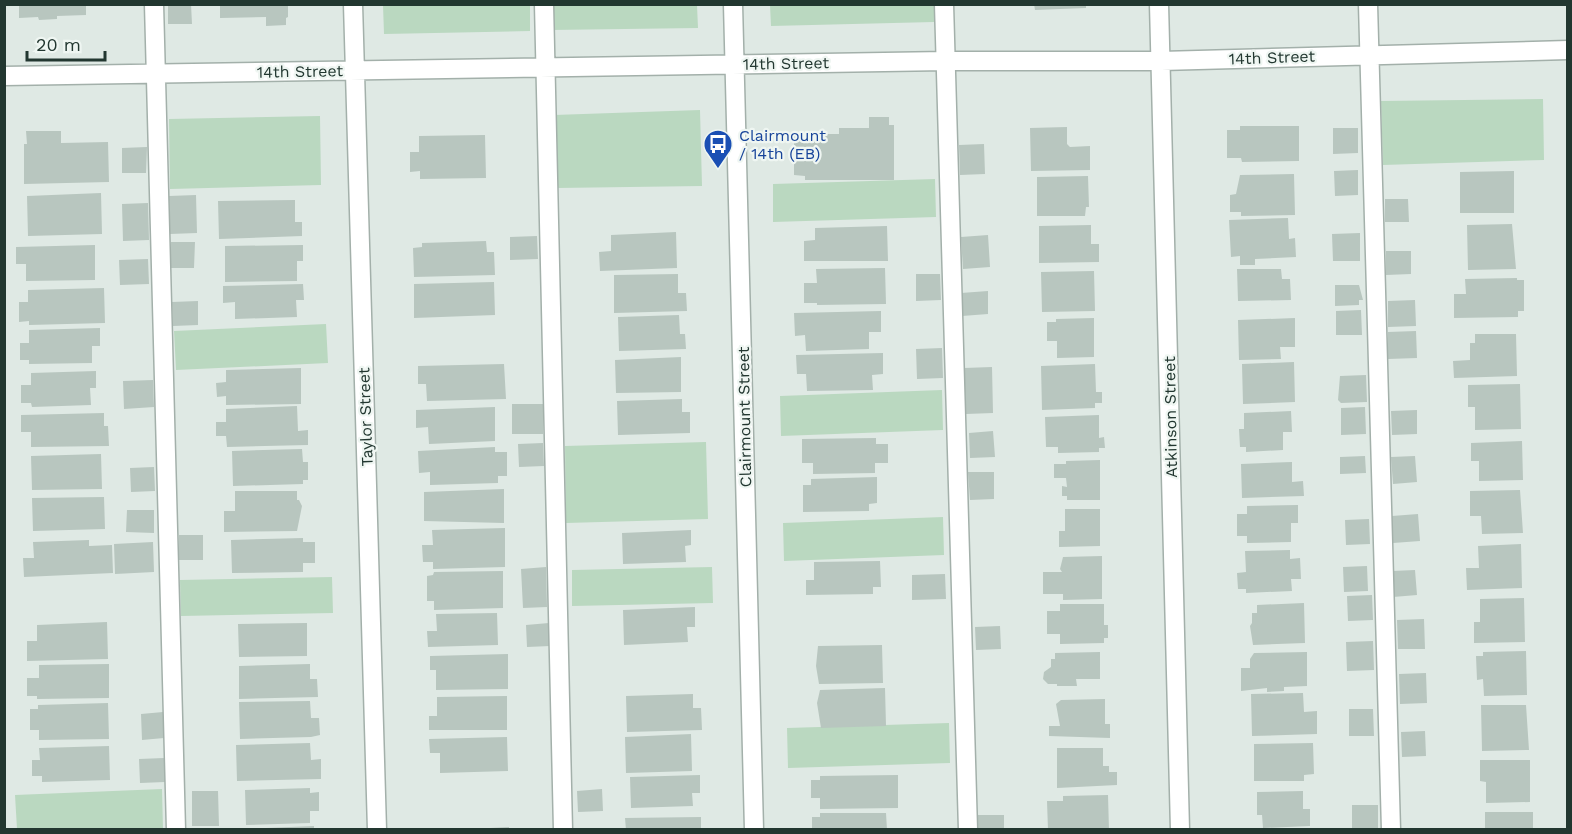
<svg xmlns="http://www.w3.org/2000/svg" width="1572" height="834" font-family="'Work Sans',sans-serif">
<rect width="100%" height="100%" fill="#dfe9e4"/>
<path fill="#bad8c0" d="M383,5H530V31L384,34Z
M550,5H697L698,28L551,30Z
M770,5H934V22L771,26Z
M1543,99L1544,160L1383,165L1381,101Z
M700,110L702,186L557,188L554,115Z
M320,116L321,185L170,189L169,119Z
M935,179L936,217L773,222V184Z
M326,324L328,363L176,370L174,331Z
M942,390L943,430L781,436L780,396Z
M706,442L708,519L566,523L565,446Z
M943,517L944,555L784,561L783,523Z
M712,567L713,603L572,606V570Z
M332,577L333,613L181,616L180,580Z
M949,723L950,763L788,768L787,728Z
M162,789L163,829H17L15,795Z"/>
<path fill="#b8c6bf" d="M19,4H86V15L57,16V19L39,20L38,17L19,18Z
M168,4H191L192,24H168Z
M220,4H288V17L286,18V25L266,26V17L220,18Z
M1034,4H1086V8L1035,10Z
M869,117H889V125H894V180H805V176L794,175V134H839V128H869Z
M1240,126H1299V161L1242,162L1241,158H1227V130H1240Z
M1067,127V144L1070,147L1090,146V170L1031,171L1030,128Z
M1333,128H1358V153L1333,154Z
M26,131H61V143L108,142L109,182L24,184V144H27Z
M485,135L486,178L420,179V171L410,172V152H419V136Z
M984,144L985,174L960,175L959,145Z
M147,147L146,173H122V148Z
M1358,170V195L1335,196L1334,171Z
M1514,171V213H1460V172Z
M1294,174L1295,215L1241,216V212H1230V195L1236,194L1240,175Z
M1088,176L1089,207H1086L1085,216H1037V177Z
M101,193L102,234L28,236L27,196Z
M196,195L197,233L170,234L169,196Z
M1385,199H1408L1409,222H1385Z
M295,200V222H302V236L219,239L218,201Z
M148,203L149,240L123,241L122,204Z
M1288,218L1289,239L1295,238L1296,257L1255,259V265H1240V256L1231,257L1229,220Z
M1512,224L1516,269L1468,270L1467,225Z
M1091,225V244H1099V262L1039,263V226Z
M887,226L888,261H804V241L815,240V228Z
M676,232L677,268L600,271L599,252L611,251V235Z
M1360,233V261H1333L1332,234Z
M988,235L990,267L963,269L961,237Z
M537,236L538,259L510,260V237Z
M486,241L487,252H494L495,275L414,277L413,248L422,247V243Z
M171,242H195L194,268H171Z
M95,245V280L26,281V264H16V247Z
M303,245V261H297V281L225,282V246Z
M1386,251H1411V274L1386,275Z
M148,259L149,284L120,285L119,260Z
M885,268L886,304L817,305V303H804V283H817L816,269Z
M1237,269H1281L1282,279H1290L1291,300L1238,301Z
M1094,271L1095,311L1042,312L1041,272Z
M678,274V293H686L687,311L614,313V275Z
M916,274H940L941,300L916,301Z
M1517,278V280H1524V311H1518V317L1454,318V294H1466L1465,279Z
M494,282L495,315L414,318V284Z
M303,284L304,300H296L297,317L235,319V302L223,303V286Z
M1335,285H1359L1363,300H1359V305L1335,306Z
M104,288L105,323L29,325V321L19,322V302H28V290Z
M988,291V314L962,316L961,293Z
M1415,300L1416,326L1388,327V301Z
M198,301V325L173,326L172,302Z
M1361,310L1362,335H1336V311Z
M881,311V332H869V349L806,351L805,335L795,336L794,313Z
M679,315L680,334H685L686,349L619,351L618,317Z
M1094,318V357L1057,358V341H1047V322H1056V319Z
M1295,318V347H1280L1281,359L1239,360L1238,320Z
M100,328V346H92V363L29,364V360H20V343H29V330Z
M1416,331L1417,358L1388,359V332Z
M1475,334H1516L1517,376L1454,378L1453,361L1470,360V343H1475Z
M942,348L943,378L917,379L916,349Z
M883,353V374L872,375L873,390L807,391L806,374H797L796,355Z
M681,357V392L616,393L615,360Z
M1294,362L1295,402L1243,404L1242,364Z
M504,364L506,399L427,401L426,384H418V366Z
M1095,364L1096,392H1102V403H1095V408L1042,410L1041,366Z
M992,367L993,413L966,414L964,368Z
M301,368V404L226,405V396L217,397L216,383L226,382V370Z
M96,371V388H90L91,405L32,407L31,403H21V385H31V373Z
M1366,375L1367,402L1341,403L1338,400L1340,376Z
M153,380L154,407L124,409L123,381Z
M1520,384L1521,429L1475,430V407H1468V385Z
M682,399V412H690V433L618,435L617,401Z
M512,404H543V434H512Z
M297,406L298,431L308,430V445L227,447L226,436H216V422H226V409Z
M495,407V441L429,444L428,427L416,428V410Z
M1365,407L1366,434L1341,435V408Z
M1417,410V434L1392,435L1391,411Z
M1291,411L1292,432H1283V450L1246,452V447H1240L1239,429H1244V413Z
M104,413V426H108L109,446L31,447V432H21V415Z
M1099,415V438L1104,437L1105,448H1099V452L1058,453V447H1046L1045,417Z
M993,431L995,457L970,458L969,433Z
M876,438V444H888V463H875V473L813,474V463H802V439Z
M1522,441L1523,480L1479,481V461H1471V443Z
M543,443L544,466L519,467L518,444Z
M495,447V452H507V476H498V483L430,485V472L419,473L418,451Z
M302,449L303,462H308V480H303V484L233,486L232,451Z
M101,454L102,489L32,490L31,456Z
M1365,456L1366,473L1340,474V457Z
M1415,456L1417,482L1393,484L1391,457Z
M1100,460V500H1067V496H1062V486L1067,487L1066,478H1054V464H1066V461Z
M1292,462V482L1303,481L1304,496L1242,498L1241,464Z
M154,467L155,491L131,492L130,468Z
M968,472H994V499L970,500Z
M877,477V503L869,504V511L803,512V485H811V479Z
M504,489V523L424,521V492Z
M1520,490L1523,533L1482,534L1481,516H1470V491Z
M235,491H297V500H299L302,506L297,531L224,532V511H235Z
M104,497L105,529L33,531L32,498Z
M1298,505V523H1291V542L1247,543V536H1237V514H1247V506Z
M1065,509H1100V546L1059,547V531H1065Z
M127,510H154V533L126,532Z
M1418,514L1420,541L1393,543L1392,516Z
M1369,519L1370,544L1346,545L1345,520Z
M505,528V567L433,569V562H423L422,545H433L432,530Z
M691,530V545L685,546L686,562L623,564L622,533Z
M179,535H203V560H179Z
M303,538V542H315V563H303V572L232,573L231,540Z
M89,540V546L112,545L113,573L24,577L23,558H34L33,542Z
M153,542L154,572L115,574L114,544Z
M1521,544L1522,588L1467,590L1466,568H1479L1478,546Z
M1290,550V559L1300,558L1301,579H1291L1292,591L1246,593V589H1238L1237,573L1246,572L1245,551Z
M1102,556V599L1063,600V594H1043V572H1062L1060,569L1063,557Z
M880,561L881,587H873V594L806,595V580H814V562Z
M1367,566L1368,591L1344,592L1343,567Z
M546,567L547,607L523,608L521,569Z
M1415,570L1417,595L1393,597L1392,571Z
M503,571V608L434,610V601H427V576L433,575L434,572Z
M945,574L946,599L912,600V575Z
M1372,595L1373,620L1348,621L1347,596Z
M1524,598L1525,642L1474,643V622H1480V599Z
M1304,603L1305,643L1253,645L1250,626L1252,623V613H1257V605Z
M1060,604H1104V625H1108V638H1104V643L1060,644V634H1047V611H1060Z
M695,607V627H687L688,642L624,645L623,610Z
M497,613L498,645L428,647L427,631H437L436,614Z
M1424,619L1425,649H1398L1397,620Z
M107,622L108,659L27,661V641H37V625Z
M307,623V656L239,657L238,624Z
M549,623L550,646L527,647L526,625Z
M1000,626L1001,649L976,650L975,627Z
M1373,641L1374,670L1347,671L1346,642Z
M882,645L883,683L819,684L816,666L818,646Z
M1526,651L1527,695L1484,696L1483,679L1477,680L1476,656H1483V652Z
M1100,652V679H1076L1077,686H1057V684H1048L1043,679L1044,672L1051,667V659H1055V653Z
M1307,652V686L1284,687V691L1267,692V688L1241,691V668H1250V659L1254,653Z
M508,654V689L436,690V670H430V656Z
M109,664V698L37,699V696H27V678H39V665Z
M310,664V679H317L318,697L239,699V666Z
M1426,673L1427,703L1400,704L1399,674Z
M885,688L886,726L821,728L817,703L820,690Z
M1303,693L1304,712L1317,711V734L1252,736L1251,694Z
M693,694V708H701L702,730L627,732L626,696Z
M507,696V730H429V716H437V697Z
M1105,699V724H1110V738L1049,736V726H1060L1056,704L1061,700Z
M310,701L311,718H319L320,735L311,737L240,739L239,702Z
M108,703L109,739L39,740V730H30V709H38V705Z
M1481,705H1526L1529,750L1482,751Z
M1349,709H1373L1374,736H1349Z
M163,712L164,738L142,740L141,714Z
M1425,731L1426,756L1402,757L1401,732Z
M691,734L692,771L626,773L625,737Z
M507,737L508,771L440,773V753H430L429,739Z
M310,743L311,760L321,759V779L237,781L236,745Z
M1313,743L1314,774L1304,775V781H1254V744Z
M109,746L110,780L42,782V776H32V760H40L39,748Z
M1057,748H1103V766H1109V772H1117V785L1057,788Z
M164,758L165,782L140,783L139,759Z
M1480,760H1530V802L1486,803V782L1480,781Z
M700,775V793H692L693,806L631,808L630,777Z
M898,775V808L820,809V798H811V780H820V776Z
M310,788V793L319,792V811H310V823L246,825L245,790Z
M602,789L603,811L578,812L577,791Z
M192,791H218L219,826H192Z
M1303,791V809H1310V826L1263,828L1262,815H1257V792Z
M1108,795L1109,830H1048L1047,801H1063V796Z
M1352,805H1378V830H1352Z
M1485,812H1533V830H1485Z
M820,813H886L887,830H812V817H820Z
M977,815H1004V830H978Z
M701,817V830H626L625,818Z
M314,826V830H266V828Z
M509,827V830H490V828Z"/>
<g fill="none" stroke-linecap="round" stroke-linejoin="round">
<g stroke="#a3b0aa" stroke-width="21">
<path id="minor" d="M154,4L176,830
M353,4L377,830
M544,4L563,830
M733,4L754,830
M944,4L968,830
M1159,4L1180,830
M1368,4L1391,830
M4,76L945,61H1161L1568,50"/>
</g>
<use href="#minor" stroke="#fff" stroke-width="18"/>
</g>
<defs>
<g id="bus-pin" transform="scale(1.5)"><path d="M0 17L-7.5 6A9.5 9.5 0 1 1 7.5 6Z" fill="#1a4fb4" stroke="#eff6f2"/><path d="M-5-6H5V4H4V6H2V4H-2V6H-4V4H-5ZM-3.5-4V0h7V-4ZM-3.5 1.2v1.5H-2V1.2ZM2 1.2v1.5H3.5V1.2Z" fill="#fff"/></g>
</defs>
<g fill-rule="evenodd">
<use href="#bus-pin" x="718" y="144"/>
</g>
<g text-anchor="middle" stroke-width="4.5" stroke-linejoin="round" paint-order="stroke">
<g font-size="16" fill="#223730" stroke="#eff6f2">
<text transform="translate(1272 57) rotate(-2)" y="6">14th Street</text>
<text transform="translate(786 63) rotate(-1)" y="6">14th Street</text>
<text transform="translate(300 71) rotate(-1)" y="6">14th Street</text>
<text transform="translate(365 417) rotate(-92)" y="6">Taylor Street</text>
<text transform="translate(744 417) rotate(-91)" y="6">Clairmount Street</text>
<text transform="translate(1170 417) rotate(-91)" y="6">Atkinson Street</text>
</g>
<g font-size="16" fill="#164399" stroke="#eff6f2" text-anchor="start">
<text x="739" y="141">Clairmount<tspan x="739" dy="18">/ 14th (EB)</tspan></text>
</g>
</g>
<rect width="1572" height="834" fill="none" stroke="#223730" stroke-width="12"/>
<path d="M27 51v9h78v-9" fill="none" stroke="#223730" stroke-width="3"/>
<text x="36" y="51" font-size="18" fill="#223730" stroke="#eff6f2" stroke-width="4.5" paint-order="stroke">20 m</text>
</svg>
